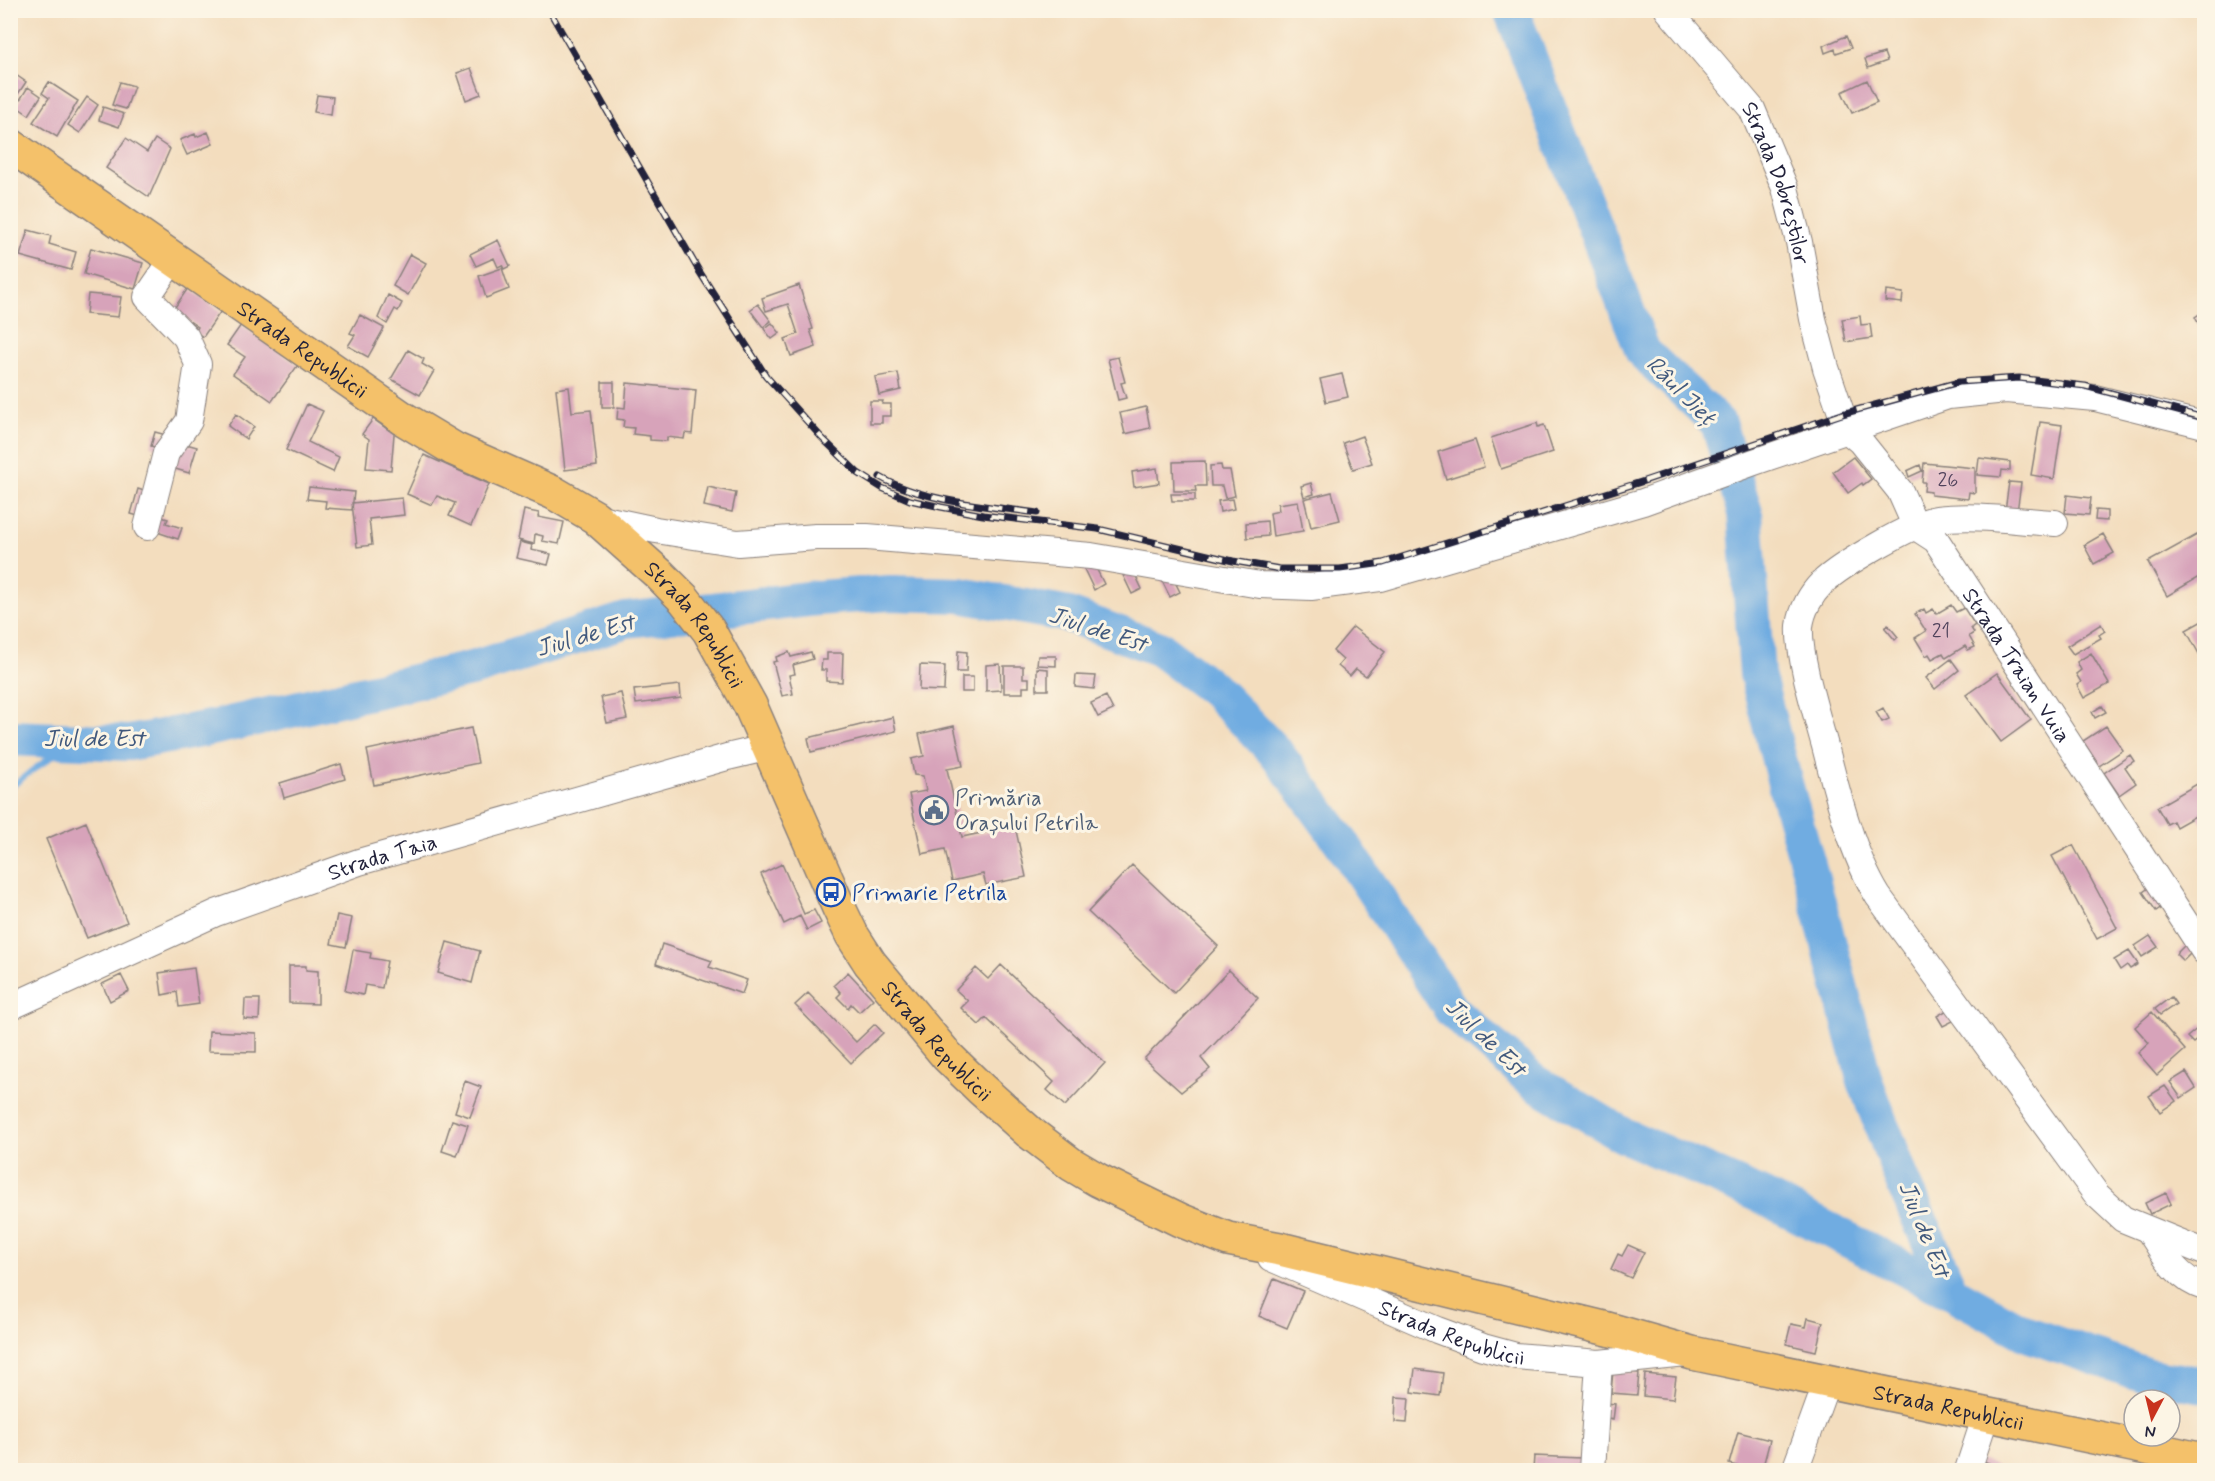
<svg xmlns="http://www.w3.org/2000/svg" width="2215" height="1481" font-family="Mynerve,sans-serif">
<rect width="100%" height="100%" fill="#fcf5e5"/>
<filter id="ink" filterUnits="userSpaceOnUse"><feTurbulence type="fractalNoise" baseFrequency=".0167" numOctaves="2"/><feDisplacementMap in="SourceGraphic" scale="12" xChannelSelector="R" yChannelSelector="G"/><feConvolveMatrix kernelMatrix="1 2 1 2 8 2 1 2 1" color-interpolation-filters="sRGB"/></filter>
<filter id="wash" filterUnits="userSpaceOnUse"><feTurbulence type="fractalNoise" baseFrequency=".008" numOctaves="4" result="noise"/><feDisplacementMap in="SourceGraphic" scale="24" xChannelSelector="R" yChannelSelector="G"/><feGaussianBlur stdDeviation="1.35" result="paint"/><feColorMatrix in="noise" values="0 0 0 0 0 0 0 0 0 0 0 0 0 0 0 0 0 1.4 0 .05"/><feComposite in="paint" operator="in"/></filter>
<g filter="url(#wash)">
<rect width="100%" height="100%" fill="#f3ddbe"/>
<g fill="none" stroke-linecap="round" stroke-linejoin="round">
<path stroke="#70ace1" stroke-width="6" d="M10,788L30,772L76,740"/>
<path stroke="#70ace1" stroke-width="36" d="M1511,10L1643,352L1718,423L1745,513L1757,674L1786,787L1810,872L1865,1081L1901,1177L1951,1292L2027,1334L2149,1376L2204,1385
M10,738L129,743L216,727L475,668L626,620L817,598L890,593L960,595L1069,615L1160,649L1216,691L1277,754L1344,846L1452,1011L1534,1082L1623,1135L1764,1197L1951,1292"/>
</g>
<g id="blocks">
<path fill="#d7a3ba" d="M1846,36L1851,48L1836,53L1835,49L1825,53L1823,46Z
M1884,53L1887,61L1868,68L1865,59Z
M471,68L481,94L466,100L457,73Z
M13,73L26,82L10,106V77Z
M1867,80L1877,102L1852,113L1842,92Z
M49,82L78,101L57,137L33,122L49,98L42,93Z
M120,82L134,86L126,109L112,105Z
M28,87L41,96L29,115L16,106Z
M317,95L333,97L331,115L314,112Z
M87,97L98,105L80,133L68,125Z
M103,107L124,114L119,127L99,120Z
M208,132L213,144L187,155L180,140L195,134L196,137Z
M126,138L147,152L155,139L170,149L149,197L106,168Z
M28,230L51,236L49,244L76,252L71,270L20,256Z
M498,240L510,266L504,269L502,265L498,267L494,258L476,266L470,254Z
M91,248L143,263L135,289L84,274Z
M410,254L426,263L408,295L393,286Z
M502,268L509,289L486,298L479,276Z
M799,285L813,329L810,330L816,347L791,356L785,339L798,334L788,304L766,311L762,298Z
M188,288L221,311L203,337L195,332L198,327L173,310Z
M1886,291L1903,293L1902,303L1885,301Z
M88,294L121,297L118,317L86,314Z
M388,295L402,303L398,311L395,309L387,324L378,318Z
M758,304L771,321L763,327L750,310Z
M2204,311V334L2195,317Z
M360,315L384,328L368,357L348,346L355,335L350,333Z
M1860,316L1861,325L1870,324L1872,338L1846,342L1842,319Z
M772,323L780,333L772,339L764,329Z
M241,325L298,365L272,401L233,374L245,357L227,345Z
M408,350L424,359L422,364L434,371L420,395L391,379Z
M1118,357L1125,382L1121,383L1126,398L1118,400L1108,359Z
M898,373L901,390L879,395L875,377Z
M1342,374L1348,397L1326,402L1320,379Z
M602,382H614V407H602Z
M627,383L696,390L692,434L685,433L684,439L667,437V441L650,440V436L633,434L634,428L623,427L624,420L617,419L618,407L625,408Z
M569,387L572,412L591,410L597,466L565,470L556,389Z
M870,401H883L882,404H891V416H882V423H870Z
M307,404L323,411L308,442L339,457L333,472L286,450Z
M1146,407L1150,428L1125,434L1120,413Z
M236,414L254,427L246,439L228,426Z
M373,419L394,434L391,470L366,468L369,439L362,434Z
M2040,422L2062,425L2054,479L2031,475Z
M1537,423L1538,427L1544,425L1553,452L1501,469L1491,438Z
M155,432L170,436L166,451L151,446Z
M1362,436L1372,463L1353,469L1343,443Z
M1475,440L1484,467L1446,479L1438,452Z
M179,442L197,447L189,473L172,468Z
M424,455L489,484L471,526L449,516L455,503L437,496L432,505L407,494Z
M1853,457L1871,479L1863,485L1862,483L1848,493L1833,472Z
M1979,458L2010,462V471L2002,470L2001,477L1977,475Z
M1205,461L1206,486H1195L1196,491H1174L1173,462Z
M1924,463L1975,468V493L1969,492L1968,499L1931,495V492L1924,491L1925,482H1922Z
M1221,465L1222,470H1230L1235,496L1225,498L1222,486H1211L1210,466Z
M1920,465L1922,471L1909,477L1907,471Z
M1157,468L1159,483L1134,487L1132,472Z
M2009,482L2021,483L2017,512L2005,511Z
M1311,483L1314,494L1304,497L1301,486Z
M309,487L354,492L352,510L325,508L326,501L307,499Z
M708,487L736,493L732,512L704,506Z
M138,489L153,494L146,518L131,514Z
M1332,492L1340,520L1311,527L1304,499Z
M1171,494H1195V501H1172Z
M2067,495L2091,498L2089,515L2065,513Z
M402,498L404,515L369,519L372,545L357,547L352,503Z
M1232,499L1234,509L1220,512L1218,501Z
M1298,501L1303,531L1273,536L1270,513L1279,511L1278,504Z
M524,510L539,513L538,517L564,522L559,544L542,541L543,536L535,534L534,544L518,540Z
M2096,510L2107,511V521L2095,520Z
M158,516L168,519L166,523L182,528L178,539L154,531Z
M1267,521L1268,536L1247,538L1246,523Z
M2204,531V574L2167,596L2148,562Z
M2103,534L2114,553L2094,564L2084,545Z
M520,542L532,545L531,550L551,554L548,565L516,558Z
M1094,564L1104,584L1094,590L1084,569Z
M1132,568L1142,589L1132,594L1122,573Z
M1170,572L1180,592L1170,597L1160,577Z
M1951,605L1956,612L1964,608L1975,625L1971,628L1974,633L1969,636L1975,647L1968,650L1965,646L1946,658L1943,653L1932,659L1929,654L1926,656L1915,638L1926,631L1915,614L1924,609L1926,613L1933,609L1936,614Z
M2204,620V663L2186,630Z
M2101,624L2105,631L2099,635L2101,638L2073,654L2067,646Z
M1888,625L1898,637L1895,640L1885,628Z
M1353,627L1385,652L1366,676L1356,669L1350,676L1338,666L1343,660L1333,651Z
M958,651L967,652L966,672H957Z
M789,652L791,657L811,652L813,659L793,665L795,674L789,675L793,694L782,696L773,662L777,661L776,657Z
M827,653H843L842,682L826,681V670H821L822,660H827Z
M2091,653L2109,684L2084,698L2077,685L2081,682L2076,674L2081,670L2077,662Z
M1038,656H1056V666L1037,665Z
M1951,659L1959,670L1935,689L1926,678Z
M1000,664L1001,690L986,691V665Z
M920,665L945,666L944,691L919,690Z
M1004,666H1023V678H1029V687H1023V693H1004Z
M1037,668L1048,669V690H1037Z
M1997,673L2031,720L2001,742L1966,695Z
M1076,675L1096,676L1094,689L1075,687Z
M962,677H973V692H962Z
M680,685L681,698L636,704L634,690Z
M621,693L627,719L607,723L601,697Z
M1106,696L1113,710L1098,717L1091,703Z
M2102,706L2106,712L2095,718L2092,712Z
M1883,708L1889,719L1882,722L1876,712Z
M893,717L896,731L811,752L808,738Z
M954,726L963,766L947,769L962,837L1015,826L1026,877L986,885L983,874L952,881L945,849L922,854L909,794L926,791L923,776L914,775L911,759L924,756L919,734Z
M2106,726L2123,750L2099,766L2083,741Z
M471,728L478,763L374,785L367,750Z
M2130,755L2134,761L2125,767L2136,783L2119,795L2104,773Z
M341,764L345,779L284,798L280,783Z
M2204,780V824L2203,825L2197,815L2176,827L2173,821L2167,824L2157,807Z
M86,822L127,922L87,938L46,839Z
M2073,845L2117,928L2097,939L2052,856Z
M782,864L804,914L814,910L821,923L807,930L800,916L784,924L761,874Z
M1132,865L1218,946L1174,993L1088,912Z
M2153,885L2166,904L2156,911L2143,892Z
M337,915L352,918L346,947L331,944Z
M2150,936L2158,947L2142,957L2135,946Z
M447,942L480,951L472,983L438,973Z
M2187,943L2194,950L2183,961L2176,954Z
M662,944L712,961L709,967L747,980L742,994L656,964Z
M353,950L371,953L370,958L387,961L382,988L365,985L363,995L345,991Z
M2129,951L2138,964L2130,969L2127,965L2120,970L2114,960Z
M1001,965L1105,1063L1065,1106L1047,1090L1054,1082L986,1018L979,1025L961,1008L968,1001L956,990L976,968L988,979Z
M289,966H306V970L318,971V1004L289,1003Z
M194,968L199,1004L179,1007L177,992L162,995L159,973Z
M1229,970L1258,998L1201,1058L1210,1069L1181,1092L1144,1059Z
M848,972L873,999L859,1012L851,1004L848,1008L837,997L841,993L834,985Z
M121,975L129,991L110,1001L102,984Z
M808,993L856,1042L875,1024L883,1033L851,1063L795,1005Z
M2171,997L2176,1004L2160,1015L2155,1009Z
M245,999H260L259,1020L244,1019Z
M1949,1009L1955,1020L1943,1026L1937,1016Z
M2152,1012L2185,1050L2157,1075L2138,1053L2149,1043L2135,1027Z
M2204,1023V1034L2193,1043L2187,1037Z
M209,1031L256,1033V1052L208,1051Z
M2186,1072L2196,1088L2181,1098L2170,1082Z
M465,1081L481,1087L470,1117L455,1112Z
M2165,1086L2176,1101L2160,1112L2149,1096Z
M452,1120L468,1125L457,1156L442,1151Z
M2166,1193L2171,1204L2150,1214L2145,1203Z
M1628,1245L1644,1252L1631,1278L1611,1269L1618,1254L1622,1256Z
M1274,1279L1303,1291L1287,1328L1259,1316Z
M1808,1318L1823,1322L1816,1351L1786,1344L1791,1324L1806,1327Z
M1415,1369L1443,1373L1440,1396L1412,1392Z
M1613,1371L1639,1373L1637,1395L1611,1393Z
M1645,1374L1676,1377L1673,1399L1643,1396Z
M1396,1397L1409,1398L1407,1423L1395,1422Z
M1606,1403L1615,1404L1613,1420L1604,1418Z
M1738,1432L1770,1440L1762,1470H1751L1729,1464Z
M1534,1456L1581,1458L1580,1470H1533Z
M1980,1460L1997,1466L1995,1470H1977Z"/>
</g>
</g>
<g filter="url(#ink)">
<use href="#blocks" fill-opacity="0" stroke="#8a807c" stroke-width="1.5"/>
<g fill="none" stroke-linecap="round" stroke-linejoin="round">
<g stroke="#8a807c" stroke-width="28">
<g id="minor">
<path id="s1" d="M1668,10L1752,109L1785,188L1799,242L1813,319L1826,368L1847,430L1860,441L1900,491L1916,527L1936,540L2204,951"/>
<path d="M595,517L656,530L738,543L816,537H867L1091,556L1260,585L1311,587L1380,578L1643,502L1754,462L1948,396L2006,390L2095,398L2204,425"/>
<path d="M2055,523C2017,521 1975,514 1937,519C1914,522 1839,566 1822,583C1811,594 1802,610 1800,626C1798,656 1817,716 1825,746C1837,793 1853,856 1878,896L2097,1195L2123,1219L2204,1252"/>
<path d="M147,527L166,453L189,421L198,364L186,337L147,297L173,259"/>
<path id="s2" d="M10,1007L216,913L359,862L727,757L770,747"/>
<path d="M2150,1232C2164,1254 2177,1279 2204,1287"/>
<path id="s3" d="M1271,1258L1437,1330L1483,1347L1516,1356L1599,1363L1686,1354"/>
<path d="M1592,1470L1599,1363"/>
<path d="M1795,1470L1827,1382"/>
<path d="M1968,1470L1986,1415"/>
</g>
</g>
<g stroke="#8a807c" stroke-width="36">
<g id="major">
<path id="s4" d="M10,145L404,419L454,449L554,493L595,517L660,575L684,599L709,631L750,705L839,908L852,935L870,963L947,1056L981,1089L1029,1132L1071,1164L1098,1180L1180,1220L1228,1239L1280,1249L1608,1329L1692,1353L2204,1460"/>
</g>
</g>
<use href="#minor" stroke="#fff" stroke-width="26"/>
<use href="#major" stroke="#f4c16a" stroke-width="33"/>
<g stroke="#22223b" stroke-width="7">
<path id="rail" d="M549,10L699,271L766,376L822,438L858,473L882,488L910,500L941,507L983,515L1098,529L1233,561L1280,569H1340L1383,563L1641,482L1842,414L1959,382L2019,378L2085,386L2204,418
M880,477C924,502 988,506 1037,513"/>
</g>
<use href="#rail" stroke="#fcf5e5" stroke-width="4.5" stroke-dasharray="14" stroke-linecap="butt"/>
</g>
</g>
<defs>
<g id="civic-ring" transform="scale(1.5)"><circle r="9.5" fill="#fcf5e5" stroke="#5c6f8a" stroke-width="1.5"/><path d="M-.6-6.5H3V-4.5H.6V-3L4-1V1h2V6H-6V1h2V-1L-.6-3ZM-1.2 2.5V6h2.4V2.5Z" fill="#5c6f8a"/></g>
<g id="bus-ring" transform="scale(1.5)"><circle r="9.5" fill="#fcf5e5" stroke="#1a4fb4" stroke-width="1.5"/><path d="M-5-6H5V4H4V6H2V4H-2V6H-4V4H-5ZM-3.5-4V0h7V-4ZM-3.5 1.2v1.5H-2V1.2ZM2 1.2v1.5H3.5V1.2Z" fill="#1a4fb4"/></g>
</defs>
<g fill-rule="evenodd">
<use href="#civic-ring" x="934" y="810"/>
<use href="#bus-ring" x="831" y="892"/>
</g>
<g text-anchor="middle" stroke-width="6" stroke-linejoin="round" paint-order="stroke">
<g font-size="20" fill="#4f425b">
<text x="1948" y="486">26</text>
<text x="1941" y="637">21</text>
</g>
<g font-size="22" fill="#22223b" stroke="#fcf5e5">
<text dy="8" stroke="none"><textPath href="#s1" startOffset="208">Strada Dobreștilor</textPath></text>
<text dy="8" stroke="none"><textPath href="#s4" startOffset="357">Strada Republicii</textPath></text>
<text dy="8" stroke="none"><textPath href="#s4" startOffset="843">Strada Republicii</textPath></text>
<text dy="8" stroke="none"><textPath href="#s1" startOffset="759">Strada Traian Vuia</textPath></text>
<text dy="8" stroke="none"><textPath href="#s2" startOffset="402">Strada Taia</textPath></text>
<text dy="8" stroke="none"><textPath href="#s4" startOffset="1329">Strada Republicii</textPath></text>
<text dy="8" stroke="none"><textPath href="#s3" startOffset="196">Strada Republicii</textPath></text>
<text dy="8" stroke="none"><textPath href="#s4" startOffset="2426">Strada Republicii</textPath></text>
</g>
<g font-size="22" fill="#4e5e75" stroke="#fcf5e5" text-anchor="start">
<text x="955" y="805">Primăria<tspan x="955" dy="25">Orașului Petrila</tspan></text>
</g>
<g font-size="22" fill="#164399" stroke="#fcf5e5" text-anchor="start">
<text x="852" y="900">Primarie Petrila</text>
</g>
<g font-size="24" font-style="italic" fill="#41597d" stroke="#fcf5e5">
<text transform="translate(1681 390) rotate(45)" y="8">Râul Jieț</text>
<text transform="translate(1098 629) rotate(18)" y="8">Jiul de Est</text>
<text transform="translate(585 635) rotate(-16)" y="8">Jiul de Est</text>
<text x="94" y="746">Jiul de Est</text>
<text transform="translate(1486 1037) rotate(44)" y="8">Jiul de Est</text>
<text transform="translate(1925 1229) rotate(68)" y="8">Jiul de Est</text>
</g>
</g>
<rect width="2215" height="1481" fill="none" stroke="#fcf5e5" stroke-width="36"/>
<g transform="translate(2152 1418) rotate(187)"><circle r="28" fill="#fcf5e5" stroke="#a5a1a1" stroke-width="1.5"/>
<path d="M0-4.5L10 22L0 15L-10 22Z" fill="#c8321e"/>
<text y="-9" font-size="16" font-weight="bold" text-anchor="middle" fill="#22223b">N</text>
</g>
</svg>
